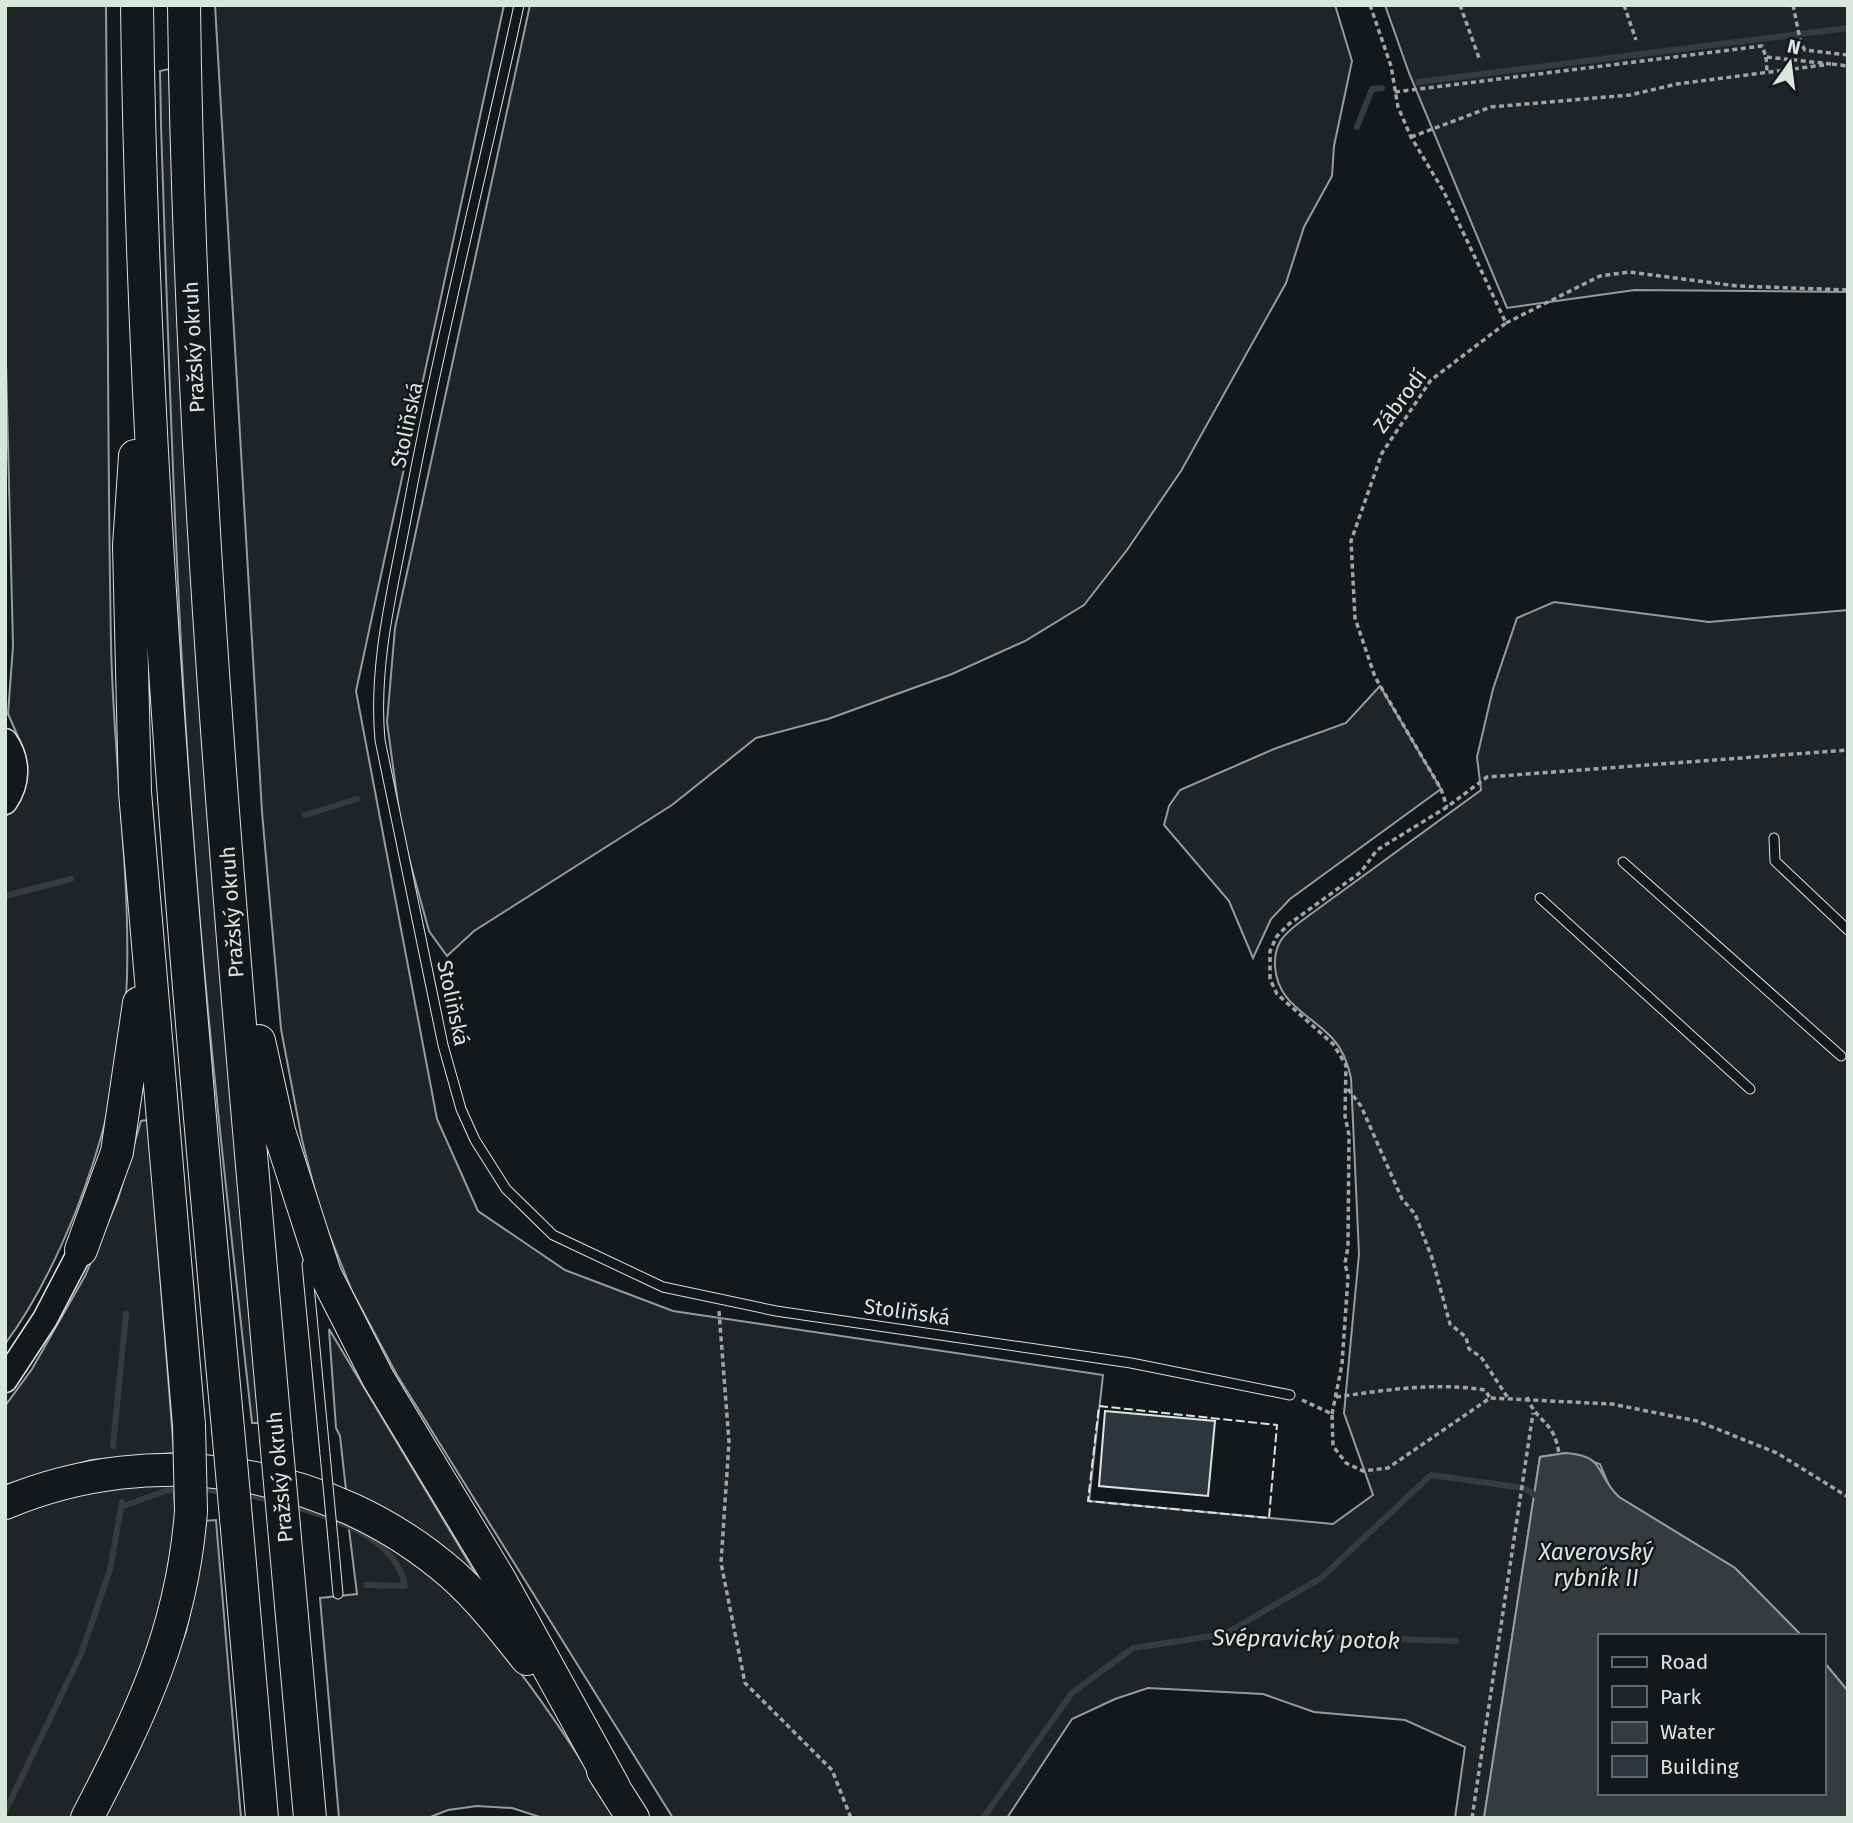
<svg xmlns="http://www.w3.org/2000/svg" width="1853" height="1823" font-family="'Fira Sans',sans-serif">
<rect width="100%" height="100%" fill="#14181c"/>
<path fill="#202428" stroke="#939e99" stroke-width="2" d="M5,5H106C108,218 107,430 111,643C113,754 130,866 127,978C124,1058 105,1137 76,1211C57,1258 35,1304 5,1344V817L15,807L27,769L24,750L8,714L13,646L5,323Z
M215,5H504L356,691L437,1119L478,1211L565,1270L673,1311L1103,1375L1089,1501L1333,1524L1373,1495L1344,1413L1359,1254L1351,1078C1348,1064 1343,1050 1333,1039C1310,1014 1277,1004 1275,966C1274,944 1283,935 1300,922L1481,790L1477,757L1493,689L1517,618L1554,602L1709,622L1848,610V1691L1823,1661V1636H1802L1735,1568L1619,1497L1610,1488L1600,1464L1566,1453L1540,1457L1484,1818H1455L1465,1747L1405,1720L1314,1712L1263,1694L1148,1688L1115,1699L1072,1719L1007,1818H673L397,1375L352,1291L321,1214L302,1140L281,1029L262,812Z
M530,5H1335L1352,61L1334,146L1332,176L1304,227L1286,283L1181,471L1127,550L1084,605L1025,641L952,674L828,719L756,738L672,805L474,931L447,956L429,931L402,833L387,722L395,628Z
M1385,5H1848V292L1635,290L1507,308L1409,73Z
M169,69L177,295L259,1423H252C231,1233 209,1042 194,851C176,609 169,367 161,125L160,71Z
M1380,686L1441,789L1290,899L1271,919L1253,958L1229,901L1164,825L1169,806L1180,790L1274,749L1346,723Z
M148,1120L174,1453L91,1460L5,1485V1406L32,1369L85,1276L118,1199L141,1121Z
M329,1329L480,1581L418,1531L346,1490L340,1436L336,1428Z
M173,1480C174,1499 178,1521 176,1539C165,1639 115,1729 70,1818H5V1517L68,1494Z
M216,1520L241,1818H103L143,1734L186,1632L198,1574L203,1521Z
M348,1521C367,1532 389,1543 407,1557C498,1625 558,1724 618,1818H543L512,1808L477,1806L448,1810L428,1818H339L320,1598L357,1594Z"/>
<path fill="#363b3e" stroke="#939e99" stroke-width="2" d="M1566,1453C1607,1456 1595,1475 1619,1497L1735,1568L1802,1636H1599V1793H1823V1661L1848,1691V1818H1484L1540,1457Z"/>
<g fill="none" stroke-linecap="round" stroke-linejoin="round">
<path stroke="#363b3e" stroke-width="6" d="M1418,82L1848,28
M1357,127L1372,89L1382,88
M305,815L357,799
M5,896L71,879
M113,1446L126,1314
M200,1489L224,1492
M242,1494L272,1500
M293,1506C333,1518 397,1538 405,1586L367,1585
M121,1507L168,1490L182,1489
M1225,1634L1321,1578L1431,1475L1524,1488L1541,1499
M5,1812L81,1654L110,1570L122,1502
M983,1818L1072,1693L1133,1648L1225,1634L1456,1641"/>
</g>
<path fill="#2c363c" stroke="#d8e6dc" stroke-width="2" d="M1105,1411L1215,1421L1208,1496L1099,1486Z"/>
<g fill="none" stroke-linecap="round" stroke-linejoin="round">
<g stroke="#d8e6dc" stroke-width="11">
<path id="lane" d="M519,5C482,175 439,343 407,514C393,588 373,664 380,740L443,1045L461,1109L475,1140L506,1189L553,1235L663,1287L776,1311L1131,1363L1290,1395
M1774,838L1775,861L1848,930
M1623,862L1841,1056
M1540,898L1750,1089
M307,1264L325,1454
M333,1539L338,1594"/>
</g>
<g stroke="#d8e6dc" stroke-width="27">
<path id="secondary" d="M5,741C19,761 18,783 5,802
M5,1380L45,1319L81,1250"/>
</g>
<g stroke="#d8e6dc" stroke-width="34">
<path id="highway" d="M137,5C143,481 184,955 228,1429
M184,5C190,484 234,962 276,1439
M135,456L129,546L135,792L189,1425
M259,1041L279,1131L325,1274L378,1378L500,1580L614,1787
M81,1250L117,1152L139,1003
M5,1503C155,1440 331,1468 453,1575C481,1600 504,1630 527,1659
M236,1518L262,1818
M284,1527L310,1818
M603,1771L633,1818
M87,1818C141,1714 182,1630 191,1511"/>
</g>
<path stroke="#9da8a2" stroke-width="3.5" stroke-dasharray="5 3.5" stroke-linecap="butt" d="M1370,5L1391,66L1398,107L1411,137L1444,192L1506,323L1431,380L1382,453L1351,541L1355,618L1375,677L1441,789L1447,807
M1460,5L1479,58
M1624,5L1636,40
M1793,5L1801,44L1805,50L1848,55
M1766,57L1767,72
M1832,64L1848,66
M1395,92L1762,46L1766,57L1831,64
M1411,137L1491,107L1630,95L1677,84L1824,65
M1506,323L1600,276L1629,272L1737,286L1848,290
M1348,1089L1361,1106L1402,1199L1415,1214L1432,1258L1450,1324L1466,1337L1469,1349L1481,1357L1508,1398
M719,1311L729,1442L721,1563L745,1683L832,1770L851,1818
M1336,1397C1386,1390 1435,1382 1485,1390L1490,1398
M1527,1397C1538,1425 1554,1419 1559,1454
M1302,1400L1332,1414L1333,1446L1346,1463L1363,1471L1388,1468L1490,1398L1612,1404L1697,1421L1777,1453L1848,1497
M1332,1414L1342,1364L1348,1277L1345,1263L1348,1247L1349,1135L1345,1116L1346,1065L1333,1044L1277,994L1270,979V951L1277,936L1289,924L1361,872L1377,850L1447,807L1487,777L1848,750
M1472,1818L1533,1413"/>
<use href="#lane" stroke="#14181c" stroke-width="9"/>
<use href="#secondary" stroke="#14181c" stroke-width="24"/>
<use href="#highway" stroke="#14181c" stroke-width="32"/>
<g stroke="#d8e6dc" stroke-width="11" stroke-linecap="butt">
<path id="lane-bridge" d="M325,1454L333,1539"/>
</g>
<g stroke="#d8e6dc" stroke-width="34" stroke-linecap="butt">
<path id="highway-bridge" d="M189,1425L191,1511
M228,1429L236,1518
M276,1439L284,1527"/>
</g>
<use href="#lane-bridge" stroke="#14181c" stroke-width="9"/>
<use href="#highway-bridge" stroke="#14181c" stroke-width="32"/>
<path stroke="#d8e6dc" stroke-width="2" stroke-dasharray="9 3.5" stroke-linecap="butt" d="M1099,1406L1277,1425L1269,1518L1088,1501Z"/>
</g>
<g text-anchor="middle" stroke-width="5" stroke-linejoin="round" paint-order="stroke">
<g font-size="21" fill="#d8e6dc" stroke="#14181c">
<text transform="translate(194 347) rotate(-93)" y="7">Pražský okruh</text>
<text transform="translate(1400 401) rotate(-53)" y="7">Zábrodí</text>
<text transform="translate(407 425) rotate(-78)" y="7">Stoliňská</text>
<text transform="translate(232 912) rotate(-94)" y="7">Pražský okruh</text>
<text transform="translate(453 1003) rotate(78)" y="7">Stoliňská</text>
<text transform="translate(907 1312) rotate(8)" y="7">Stoliňská</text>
<text transform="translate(280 1477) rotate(-95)" y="7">Pražský okruh</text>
</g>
<g font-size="23" font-style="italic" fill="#d8e6dc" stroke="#14181c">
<text x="1596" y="1560">Xaverovský<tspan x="1596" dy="26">rybník II</tspan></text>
<text transform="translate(1306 1639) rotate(1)" y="8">Svépravický potok</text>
</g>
</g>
<rect width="1853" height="1823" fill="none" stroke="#d8e6dc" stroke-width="14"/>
<rect x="1598" y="1634" width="228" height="161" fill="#14181c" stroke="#626a69" stroke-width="2"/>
<rect x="1612" y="1657" width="35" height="10" fill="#14181c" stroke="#626a69" stroke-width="2"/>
<text x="1660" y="1669" font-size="21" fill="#d8e6dc">Road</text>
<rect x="1612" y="1686" width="35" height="21" fill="#202428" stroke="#626a69" stroke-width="2"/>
<text x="1660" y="1704" font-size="21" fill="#d8e6dc">Park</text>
<rect x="1612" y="1722" width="35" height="21" fill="#363b3e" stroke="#626a69" stroke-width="2"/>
<text x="1660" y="1739" font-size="21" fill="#d8e6dc">Water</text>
<rect x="1612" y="1756" width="35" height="21" fill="#2c363c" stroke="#626a69" stroke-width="2"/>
<text x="1660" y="1774" font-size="21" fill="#d8e6dc">Building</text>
<g transform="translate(1790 63) rotate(14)" stroke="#14181c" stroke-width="5" paint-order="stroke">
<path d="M0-5L12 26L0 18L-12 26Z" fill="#d8e6dc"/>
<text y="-10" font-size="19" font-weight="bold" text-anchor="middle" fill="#d8e6dc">N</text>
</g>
</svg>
